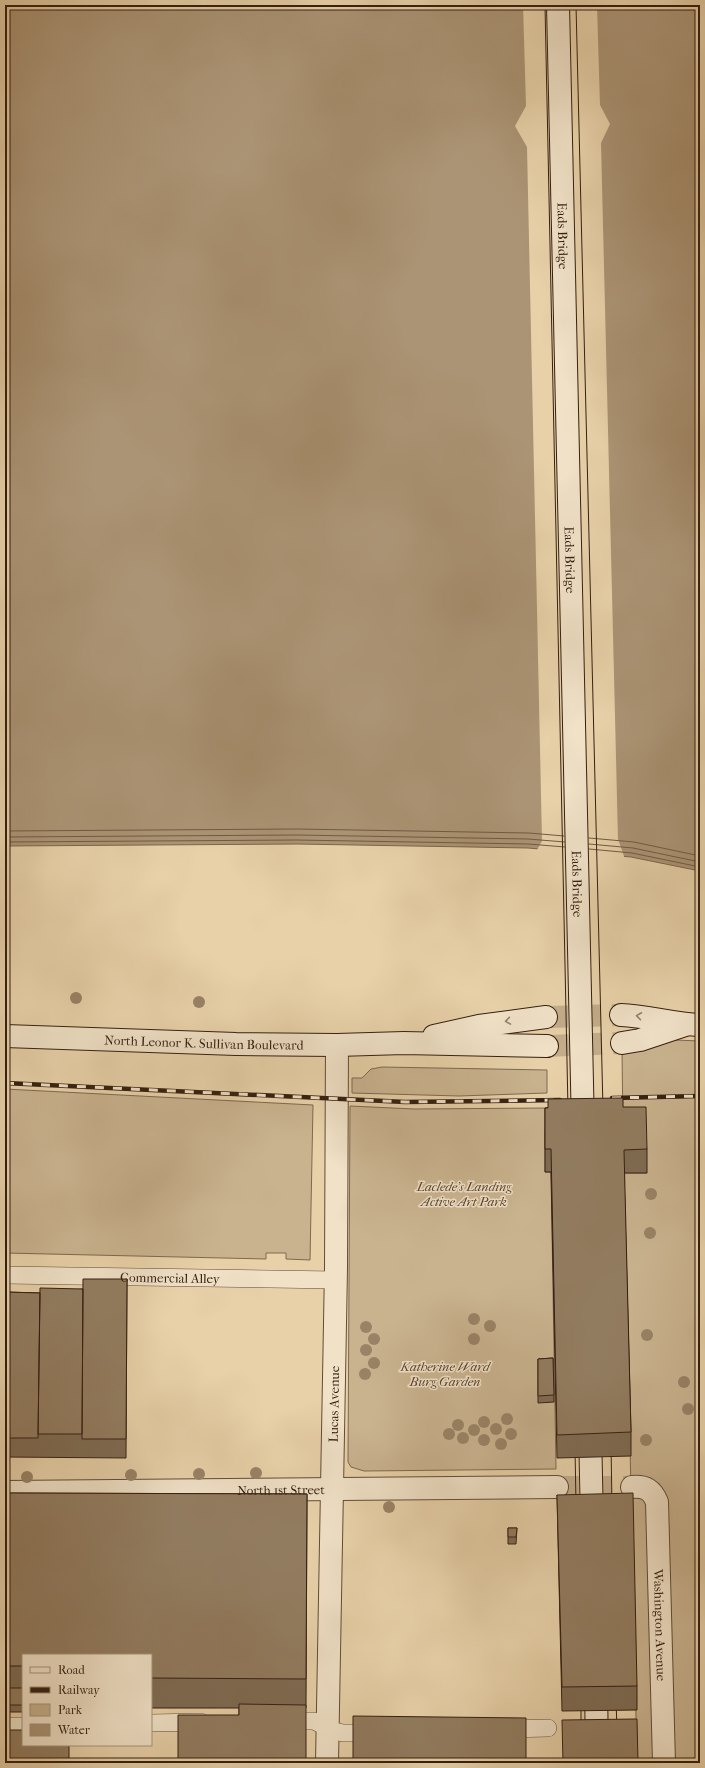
<svg xmlns="http://www.w3.org/2000/svg" width="705" height="1768" font-family="'IM FELL French Canon',serif">
<rect width="100%" height="100%" fill="#e8d1a9"/>
<filter id="stains"><feTurbulence type="fractalNoise" baseFrequency=".005" numOctaves="4"/><feColorMatrix values="0 0 0 0 .2 0 0 0 0 .09 0 0 0 0 .02 0 0 0 .5 -.17"/></filter>
<radialGradient id="worn" r=".72"><stop offset=".6" stop-color="#630" stop-opacity="0"/><stop offset="1" stop-color="#630" stop-opacity=".3"/></radialGradient>
<path fill="#c9b38f" stroke="#7e6950" d="M675,1040L700,1041V1763H637L624,1173H647L623,1131L622,1051L654,1047Z
M382,1067L547,1070V1093L459,1096L352,1093V1078H362L371,1069Z
M5,1089L313,1105L310,1260L286,1259V1253H266V1259L5,1253Z
M350,1106L414,1109L548,1108L545,1132V1172H551L556,1469L364,1471L351,1467L348,1462Z"/>
<path fill="#ab9475" stroke="#7b654d" d="M5,5H700V871L631,857L528,848L297,844L5,846Z"/>
<path fill="#e8d1a9" d="M523,5H597L600,105L610,124L601,143L618,839L625,859L537,850L542,841L527,147L515,126L526,106Z"/>
<g fill="none" stroke-linecap="round" stroke-linejoin="round">
<path stroke="#705a43" stroke-width="1" d="M5,831L297,829L529,833L564,836
M5,837L297,835L528,839L565,842
M589,838L634,842L700,856
M5,842L297,840L528,844L565,847
M589,844L633,848L700,862
M589,849L632,853L700,867"/>
<path stroke="#c4ad8b" stroke-width="22" stroke-dasharray="22 11" stroke-linecap="butt" d="M557,1487H632"/>
<path stroke="#c4ad8b" stroke-width="22" stroke-dasharray="22 11" stroke-linecap="butt" d="M546,1017L621,1015
M547,1046L622,1043"/>
<g stroke="#614c37" stroke-width="18">
<g id="lane">
<path id="s1" d="M5,1275L335,1280"/>
<path d="M283,1721H314L334,1731L343,1733H376"/>
<path d="M151,1723L201,1722"/>
<path d="M5,1726H23"/>
<path d="M503,1729L548,1728"/>
</g>
</g>
<g stroke="#614c37" stroke-width="24">
<g id="street">
<path id="s2" d="M632,1487C646,1486 652,1490 657,1502L664,1763"/>
<path id="s3" d="M5,1492L557,1487"/>
<path id="s4" d="M327,1763L336,1268L337,1045"/>
</g>
</g>
<g stroke="#341f11" stroke-width="24">
<g id="secondary">
<path d="M621,1015C647,1016 673,1024 700,1025"/>
<path id="s5" d="M5,1036L236,1044L337,1045L404,1043L547,1046"/>
<path d="M434,1036L479,1026L546,1017"/>
<path d="M622,1043L640,1040L685,1025"/>
</g>
</g>
<use href="#lane" stroke="#f0e1c7" stroke-width="17"/>
<use href="#street" stroke="#f0e1c7" stroke-width="22"/>
<use href="#secondary" stroke="#f0e1c7" stroke-width="22"/>
<path stroke="#341f11" stroke-width="1" d="M545,5L568,1109
M576,5L603,1109
M611,1445L612,1505
M575,1447L576,1505
M616,1699L617,1731
M581,1701V1731"/>
<g stroke="#341f11" stroke-width="4.5">
<path id="rail" d="M5,1083L405,1102L560,1100
M612,1098L700,1096"/>
</g>
<use href="#rail" stroke="#f0e1c7" stroke-width="3" stroke-dasharray="9" stroke-linecap="butt"/>
<g stroke="#341f11" stroke-width="24" stroke-linecap="butt">
<g id="secondary-bridge">
<path id="s6" d="M558,5L583,1128"/>
<path d="M590,1428L592,1524"/>
<path d="M596,1680L597,1763"/>
</g>
</g>
<use href="#secondary-bridge" stroke="#f0e1c7" stroke-width="22"/>
</g>
<g fill="#998366">
<circle cx="76" cy="998" r="6"/>
<circle cx="199" cy="1002" r="6"/>
<circle cx="651" cy="1194" r="6"/>
<circle cx="650" cy="1233" r="6"/>
<circle cx="474" cy="1319" r="6"/>
<circle cx="490" cy="1326" r="6"/>
<circle cx="366" cy="1327" r="6"/>
<circle cx="647" cy="1335" r="6"/>
<circle cx="374" cy="1339" r="6"/>
<circle cx="474" cy="1339" r="6"/>
<circle cx="366" cy="1350" r="6"/>
<circle cx="374" cy="1363" r="6"/>
<circle cx="365" cy="1374" r="6"/>
<circle cx="684" cy="1382" r="6"/>
<circle cx="688" cy="1409" r="6"/>
<circle cx="507" cy="1419" r="6"/>
<circle cx="484" cy="1422" r="6"/>
<circle cx="458" cy="1425" r="6"/>
<circle cx="496" cy="1429" r="6"/>
<circle cx="474" cy="1430" r="6"/>
<circle cx="449" cy="1434" r="6"/>
<circle cx="511" cy="1434" r="6"/>
<circle cx="463" cy="1438" r="6"/>
<circle cx="484" cy="1440" r="6"/>
<circle cx="646" cy="1440" r="6"/>
<circle cx="501" cy="1444" r="6"/>
<circle cx="256" cy="1473" r="6"/>
<circle cx="199" cy="1474" r="6"/>
<circle cx="131" cy="1475" r="6"/>
<circle cx="27" cy="1477" r="6"/>
<circle cx="389" cy="1507" r="6"/>
</g>
<path fill="#7e6b53" stroke="#341f11" d="M623,1107L647,1149V1173H624L631,1432V1456L557,1458L551,1172H545V1108Z
M127,1279L126,1458L5,1457V1292L40,1293L83,1289Z
M553,1358L554,1402L538,1403V1359Z
M5,1493L307,1494L306,1708L239,1715V1708H151V1655H23V1712H5Z
M557,1495L637,1686V1710L562,1711Z
M508,1528H517L516,1544H508Z"/>
<path fill="#927c60" stroke="#341f11" d="M623,1098V1107H646L647,1149L624,1150L631,1432L557,1435L551,1149H545V1108H548V1099Z
M83,1279H127L126,1439H82Z
M40,1288L83,1289L82,1434H38Z
M5,1292L40,1293L38,1438H5Z
M553,1358L554,1395L538,1396V1359Z
M5,1493L307,1494L306,1679L151,1678V1655H23V1666H5Z
M633,1493L637,1686L562,1687L557,1495Z
M508,1528H517L516,1537H508Z
M5,1688H23V1705H5Z
M239,1704L306,1705V1763H178V1715H239Z
M353,1716L526,1718V1763H353Z
M637,1719L638,1763H563L562,1720Z
M5,1730H23V1745H69V1763H5Z"/>
<defs><path id="oneway-chevron" d="M-2-3.5L2.5 0L-2 3.5" fill="none" stroke-width="1.6" stroke-linecap="round" stroke-linejoin="round"/></defs>
<g stroke="#92806c">
<use href="#oneway-chevron" transform="translate(639 1016) rotate(-172)"/>
<use href="#oneway-chevron" transform="translate(508 1021) rotate(171)"/>
</g>
<g text-anchor="middle" stroke-width="3" stroke-linejoin="round" paint-order="stroke">
<g font-size="13" fill="#341f11" stroke="#f0e1c7">
<text dy="5" stroke="none"><textPath href="#s6" startOffset="231">Eads Bridge</textPath></text>
<text dy="5" stroke="none"><textPath href="#s6" startOffset="555">Eads Bridge</textPath></text>
<text dy="5" stroke="none"><textPath href="#s6" startOffset="879">Eads Bridge</textPath></text>
<text dy="5" stroke="none"><textPath href="#s5" startOffset="199">North Leonor K. Sullivan Boulevard</textPath></text>
<text dy="5" stroke="none"><textPath href="#s1" startOffset="165">Commercial Alley</textPath></text>
<text dy="5" stroke="none"><textPath href="#s4" startOffset="359">Lucas Avenue</textPath></text>
<text dy="5" stroke="none"><textPath href="#s3" startOffset="276">North 1st Street</textPath></text>
<text dy="5" stroke="none"><textPath href="#s2" startOffset="155">Washington Avenue</textPath></text>
</g>
<g font-size="13" font-style="italic" fill="#594430" stroke="#f0e1c7">
<text x="464" y="1191">Laclede’s Landing<tspan x="464" dy="15">Active Art Park</tspan></text>
<text x="445" y="1371">Katherine Ward<tspan x="445" dy="15">Burg Garden</tspan></text>
</g>
</g>
<rect width="705" height="1768" fill="none" stroke="#e8d1a9" stroke-width="20"/>
<rect x="6" y="6" width="693" height="1756" fill="none" stroke="#341f11" stroke-width="2"/>
<rect x="10" y="10" width="685" height="1748" fill="none" stroke="#341f11"/>
<rect x="22" y="1654" width="130" height="92" fill="#f0e1c7" stroke="#a5937e"/>
<rect x="30" y="1667" width="20" height="6" fill="#f0e1c7" stroke="#a5937e"/>
<text x="58" y="1674" font-size="12" fill="#341f11">Road</text>
<rect x="30" y="1687" width="20" height="6" fill="#341f11" stroke="#a5937e"/>
<text x="58" y="1694" font-size="12" fill="#341f11">Railway</text>
<rect x="30" y="1704" width="20" height="12" fill="#c9b38f" stroke="#a5937e"/>
<text x="58" y="1714" font-size="12" fill="#341f11">Park</text>
<rect x="30" y="1724" width="20" height="12" fill="#ab9475" stroke="#a5937e"/>
<text x="58" y="1734" font-size="12" fill="#341f11">Water</text>
<rect width="100%" height="100%" filter="url(#stains)"/>
<rect width="100%" height="100%" fill="url(#worn)"/>
</svg>
